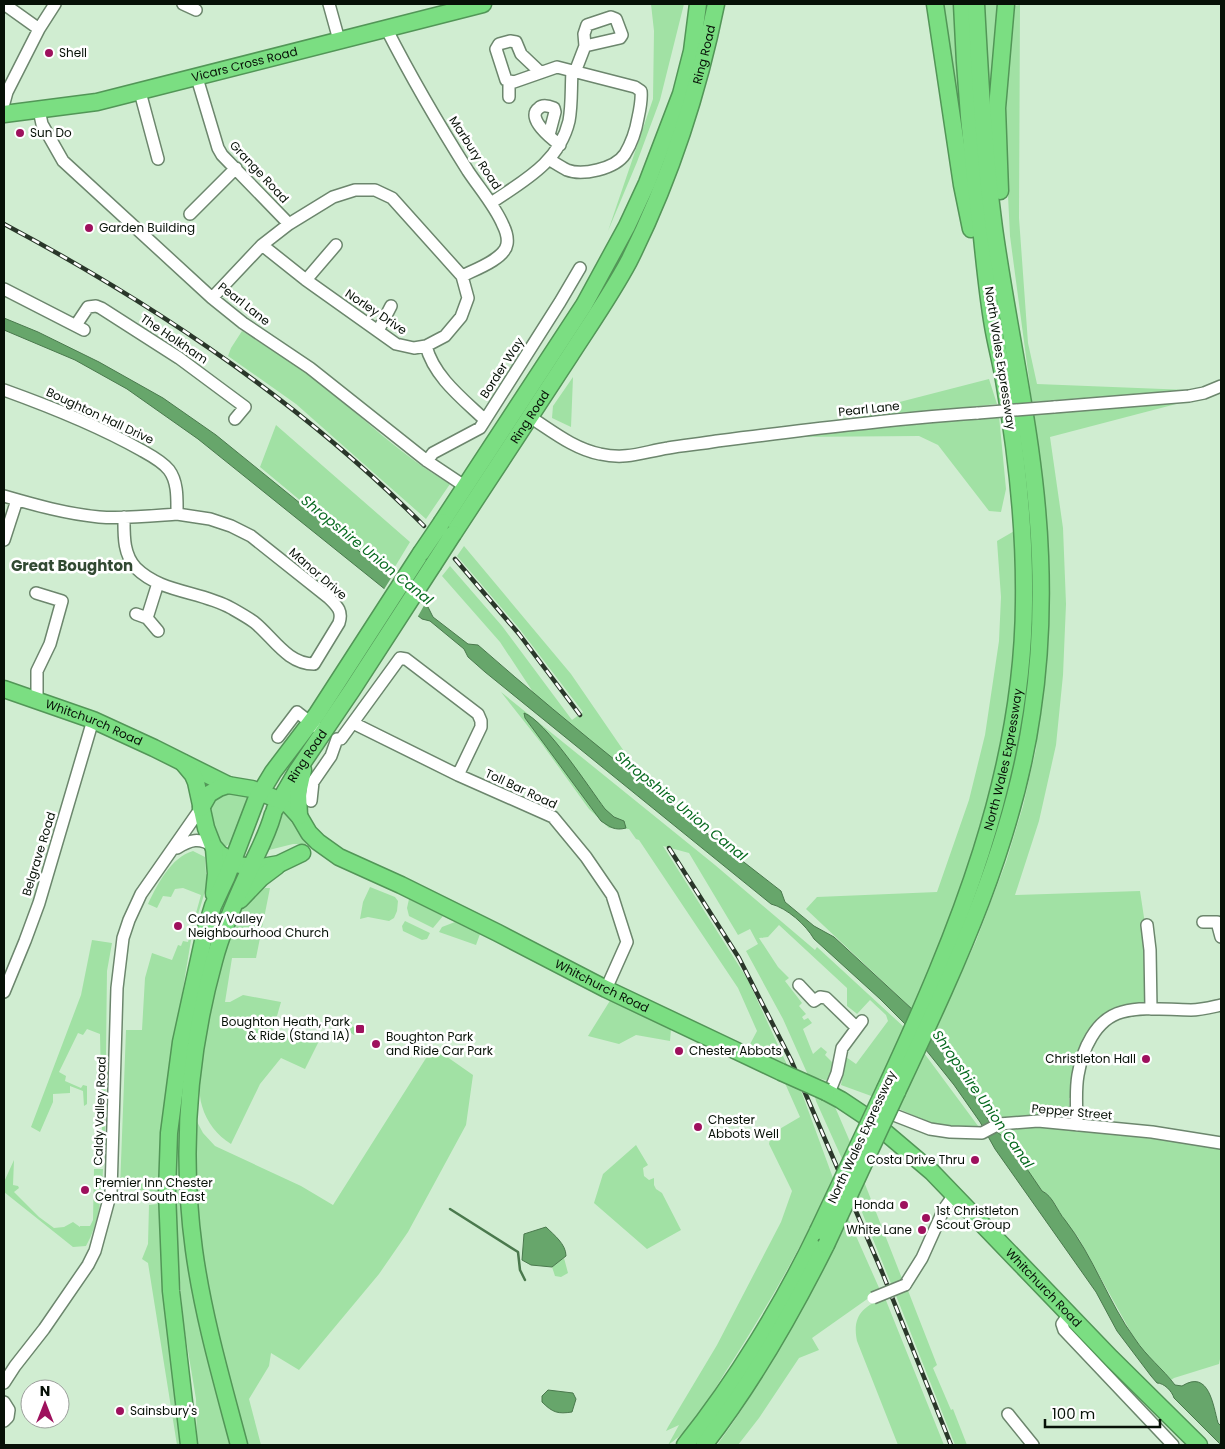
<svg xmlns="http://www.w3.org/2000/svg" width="1225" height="1449" font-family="Poppins,sans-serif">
<rect width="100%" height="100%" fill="#d0edd1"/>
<path fill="#a1e1a4" d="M651,4H684L660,100L637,162L608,231L653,99L654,31Z
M942,4H956L970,181Z
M982,4H999L994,187Z
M1020,5L1019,218L1028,343L1037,384L1188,390L1032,402L1010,236L1004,115L1012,6Z
M242,331C268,348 296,363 319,382C362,417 402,456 450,484L426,519L296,404L228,356L231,348Z
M573,377L571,427L552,418L553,406Z
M989,379L997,404L857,420L853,412L884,406Z
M1180,403L1050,437L1063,528L1066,604L1063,675L1056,745L1039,821L1015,895L1140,891L1145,924L1147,1002L1143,1006L1099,1021L1072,1098H1069L1071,1119L994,1120L992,1124L958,1067L933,1034L976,941L1006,862L1023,806L1036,749L1045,646L1046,540L1033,414Z
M999,416L1006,489L1001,512L989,511L938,445L919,436L791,437L808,432Z
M276,425L410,542L390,575L260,467Z
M1016,530L1015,624L1008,719L989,799L964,885L913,1010L806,909L817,897L937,892L969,800L985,735L999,641L1001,597L997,541Z
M464,546L571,674L652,792L535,695L500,642L442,576L450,566L502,626L572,720L583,712L518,627L457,556Z
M501,692L715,865L815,950L817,947L905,1028L874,1097L841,1085L846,1057L856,1064L888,1021L886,1015L870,1000L857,1014L856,1013L847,1006V988L779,925L768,937L759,938L778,967L789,978L785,981L802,1003L799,1006L806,1014L802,1017L804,1020L808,1018L812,1023L803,1029L813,1054L821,1047L827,1052L825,1055L833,1063L830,1079L828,1081L808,1075L783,1019L746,951L758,944L750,929L738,935L689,853L663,846L748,980L789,1069L748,1048L757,1031L738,988L639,840L636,839L629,829L609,828L589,809L542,744Z
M234,793L250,794L232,842L225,847L221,845C211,823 198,798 234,793Z
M285,809L311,844H293L265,851Z
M193,851L205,857L206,874L210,875L192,934L169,1074L161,1204L160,1235L164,1292L182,1445H177L148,1263L142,1259L148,1244L149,1205L157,1204V1192L120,1188L126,1030H142L145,978L152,953L172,960L178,945L181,946L183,941L188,942L201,895L183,888L175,889L171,897L163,896L157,908L148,904C157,885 171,857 193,851Z
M370,887L395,897L398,901L397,911L394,918L389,921L368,917L360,919L363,902Z
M265,888H270L256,958H232L225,1002H230L243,995L281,1002L273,1030L319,1041L305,1069L281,1058L260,1084L231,1144C217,1135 207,1123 202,1106C192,1073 213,999 222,964C226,949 229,932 237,917C244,904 253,896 265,888Z
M409,899L443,916L433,928L409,916L407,908Z
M405,921L430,933L427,939L422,940L403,931L402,926Z
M455,922L480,934L476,945L439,932L442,927Z
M92,940L112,943L107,971L105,1133H102L100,1034L87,1029L83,1035L78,1033L59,1072L66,1076L65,1081L81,1088L83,1085L87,1086V1104L84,1106L83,1091L70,1086V1093L53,1094V1102L40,1132L31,1127L81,995Z
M611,999L671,1029L670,1041L636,1035L619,1044L588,1036Z
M345,1016L352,1023V1026L357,1029L354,1035L343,1028L342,1023Z
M433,1047L473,1075L466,1125L408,1232L379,1274L299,1370L271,1353L269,1366L249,1399L261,1445H247L225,1365L212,1313L197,1224L194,1116L203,1133L215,1146L301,1186L333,1205Z
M924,1053L981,1130L940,1127L897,1108Z
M784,1081L800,1088L833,1178C803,1246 766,1309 726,1371C709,1398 695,1427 668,1445L679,1425L666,1431L668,1427L717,1345L781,1222L792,1191L769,1144L771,1134L800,1117Z
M185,1083L182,1130L232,1445H197L196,1399L183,1321L175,1217L174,1171L178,1100Z
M814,1093L832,1100L851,1144L843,1161L816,1101Z
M1044,1126L1221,1147V1354L1219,1364L1174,1378L1171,1380L1146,1355L1134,1338L1078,1237L1058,1212L1056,1205L1046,1193L1042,1191L1025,1166L1016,1158L1001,1135L994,1130Z
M636,1145L648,1165L643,1168L644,1176L649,1180L654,1178V1185L656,1189L662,1193L681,1230L647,1249L594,1203L603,1174Z
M14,1160L13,1185L18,1186L19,1188L14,1192L39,1217L54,1228L64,1227L73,1222L80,1227V1226H90L93,1220L94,1169H103C102,1195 99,1223 86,1246L73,1247L4,1192V1182Z
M863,1179L903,1281L892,1286L855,1195Z
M848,1218L880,1290L812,1338L819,1350L799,1358L759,1418L738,1445H717C769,1375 808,1296 848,1218Z
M564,1258L568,1273L561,1277L555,1276L552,1267Z
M907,1288L937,1365L933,1368L951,1410L953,1409L967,1445H955L895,1293Z
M885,1298L944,1445H898L857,1341C852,1317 862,1306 885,1298Z"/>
<path fill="#67a66b" stroke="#4a794d" d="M4,318L38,332L99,362L163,398L216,435L423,603L428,607L433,617L468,644L478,645C576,731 678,811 781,891L785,902L814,926L834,937L913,1010L958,1067L994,1130L1001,1135L1016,1158L1025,1166L1042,1191C1053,1196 1057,1211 1065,1220C1094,1257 1108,1302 1135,1339C1146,1356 1163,1369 1175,1385L1182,1386C1209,1369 1213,1405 1218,1423L1221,1426V1445L1174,1398C1172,1391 1164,1383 1157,1383L1151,1376L1117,1331L1096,1292L995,1149L980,1122L954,1085L906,1025L880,999L814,939C806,925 787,908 771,904L485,672L468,657L464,649L430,621L422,619L198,439L127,389L75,360L4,330Z
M524,713C545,720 590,789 605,809L614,817L624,821L626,828C615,831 610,827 601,821L525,718Z
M546,1227C554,1235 566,1244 566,1256L552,1267L531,1265L522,1260L524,1234Z
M548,1390L573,1393L576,1399L572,1412C558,1414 553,1413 542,1402V1396Z"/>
<path fill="#d0edd1" d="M393,575L426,602L417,618L383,591Z"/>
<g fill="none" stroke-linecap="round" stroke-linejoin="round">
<path stroke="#4a794d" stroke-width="2.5" d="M450,1209L518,1252L520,1270L525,1280"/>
<g stroke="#6c866d" stroke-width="14">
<path id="minor" d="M4,4L39,29
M183,4L196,10
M329,4L339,40
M386,28C411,77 439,125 468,171C480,189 495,206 503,225C506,231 508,238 507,244C505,259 474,270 462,276
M540,72L521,54L516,42L510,41L499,44L496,49L506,80L514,82L557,67L635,87L641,91C642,100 640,109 638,118C636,130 631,144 625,154C615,169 582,176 567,170C561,167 555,163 550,160
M575,72L585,46L584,34L587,25L611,17L616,19L622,35L620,38L585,46
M197,78L218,148L222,155L289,224
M140,92L158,159
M509,97V82
M4,103L7,92L39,29L55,4
M39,110L42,124L63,161L212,298L243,323L310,368L427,461L466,487
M549,135L555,112L554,108C549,106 543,104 539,108C525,118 552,139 560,145
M491,203C523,181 559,163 569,121C572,105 571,88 572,71
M190,214L236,168
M262,245L306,280L396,344L414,348L426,346C434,377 463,399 485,420
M306,280L336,245
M4,289L84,330
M212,298L262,245L289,224L333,197L355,190H375L392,198L462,276L468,298L461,317L445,336L426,346
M76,325L88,307L96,306L101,308L179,358L245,407L235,419
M378,331L391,306
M4,390C51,407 97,425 141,450C150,455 162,461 169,470C178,482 177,499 177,514C151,516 125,519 99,517C67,514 35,505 4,496
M1054,407L1189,396L1204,393L1221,386
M530,417C552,431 574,449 600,454C627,460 643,452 668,448C684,445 701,444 717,441C804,430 891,419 978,413
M427,461L433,453L480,428L560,302L580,268
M124,517C124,535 123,554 136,568C161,593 201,591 231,608C238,612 247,617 254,622C273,637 287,664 314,664L339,623C343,611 337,606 329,598L251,536L231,526L210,519L177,514
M4,540L17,500
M36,593L62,601L50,644L37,671V699
M136,614L147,618L158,583
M147,618L158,631
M353,723L458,775L553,817L586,857L612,895L627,942L606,989
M278,737L297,712L316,727
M311,801L313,782L331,756L337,739H341L400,658L406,659L478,714L481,721V727L458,775
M177,848C190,840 199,837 213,846
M1203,922H1217L1221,937
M1147,925L1150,950L1151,1009
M799,985L814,1001L820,997L826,998L856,1027
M4,992L25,941L39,903L93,720
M829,1093L837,1073L842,1048L862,1021
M894,1115L930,1129L950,1132L982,1133L999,1124L1038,1121L1152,1132L1221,1143
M1077,1125C1077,1109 1075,1092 1078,1075C1082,1051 1095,1019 1122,1012C1144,1006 1168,1010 1191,1010C1201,1010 1212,1007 1221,1005
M905,1285L922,1258L944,1209L954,1195
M1069,1314L1062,1324L1064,1330L1173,1445
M4,1383L15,1366L44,1329L88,1265L95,1251L111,1192L117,988L123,938L129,920L141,894L201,808
M4,1402L9,1410L8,1417L4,1421
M1008,1414L1033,1445"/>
</g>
<g stroke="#529657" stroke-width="19">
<g id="highway">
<path d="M935,4L962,185L971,229"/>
<path id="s1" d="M4,114L97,102L483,4"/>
<path d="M1000,191L997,108L1006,4"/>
<path d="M442,522L584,305L627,226L647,183L681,94L692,51L698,4"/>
<path id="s2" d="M453,534C493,474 532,414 571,354C591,323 612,293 629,261C670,179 698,93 716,4"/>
<path id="s3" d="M4,689L93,720L154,748L228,785"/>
<path d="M183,763L193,775L196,782L206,828L213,846L220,854L240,865L256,868L279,864L302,853"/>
<path id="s4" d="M201,808L209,794L219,788L228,785L252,789L279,800L289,805L299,816L309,833L318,842L339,857L401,885L498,933L606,989L781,1072"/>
<path id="s5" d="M275,809L297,771L352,690L433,565"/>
<path d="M299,816L298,793L303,770"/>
<path d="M214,894L216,874L214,848"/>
<path d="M240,900L261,878L277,866"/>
<path id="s6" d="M886,1087C957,934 1023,774 1024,602C1025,528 1017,454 1004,380C1001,362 996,344 993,326C988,297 985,267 982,237C972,160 965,82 962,4"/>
<path d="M826,1092L841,1100L865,1116"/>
<path d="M897,1092C954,970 1013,847 1032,713C1040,661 1042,608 1040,556C1036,445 1009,337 994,228C984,153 980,79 976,4"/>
<path id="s7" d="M886,1133L932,1172L1111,1358L1199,1445"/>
<path d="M189,1445L171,1291L167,1192L169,1133L181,1042L205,932L213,906L227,876L256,800L273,772L317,714L421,553"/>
<path d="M239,1445C222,1381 203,1316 194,1250C181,1154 188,1055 214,961C222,931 235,901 248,873C257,853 267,836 273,814"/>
<path d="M685,1445C736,1381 783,1304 818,1231"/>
<path d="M704,1445C751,1385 792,1313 826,1245"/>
</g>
</g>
<use href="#minor" stroke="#fff" stroke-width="11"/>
<use href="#highway" stroke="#7bde82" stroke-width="16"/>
<g stroke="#2a372a" stroke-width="4.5">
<path id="rail" d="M4,224C156,305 302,403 424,526
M455,559L519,634L580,715
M669,848L739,958L791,1060L882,1272L951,1445"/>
</g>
<use href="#rail" stroke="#fff" stroke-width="2.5" stroke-dasharray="8" stroke-linecap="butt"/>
<g stroke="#6c866d" stroke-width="14" stroke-linecap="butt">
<path id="minor-bridge" d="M978,413L1054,407
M873,1298L905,1285"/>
</g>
<g stroke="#529657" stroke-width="19" stroke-linecap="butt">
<path id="highway-bridge" d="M421,553L442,522
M433,565L453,534
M781,1072L826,1092
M818,1231L886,1087
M826,1245L897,1092"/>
</g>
<use href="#minor-bridge" stroke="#fff" stroke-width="11"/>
<use href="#highway-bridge" stroke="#7bde82" stroke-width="16"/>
</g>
<g fill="#9e115d" stroke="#fff" stroke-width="2">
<circle cx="49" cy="53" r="5"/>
<circle cx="20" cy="133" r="5"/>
<circle cx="89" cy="228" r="5"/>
<circle cx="178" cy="926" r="5"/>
<rect x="355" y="1024" width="10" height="10" rx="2.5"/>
<circle cx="376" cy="1044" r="5"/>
<circle cx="679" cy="1051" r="5"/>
<circle cx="1146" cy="1059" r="5"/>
<circle cx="698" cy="1127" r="5"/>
<circle cx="975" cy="1160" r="5"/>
<circle cx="85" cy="1190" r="5"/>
<circle cx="904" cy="1205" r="5"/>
<circle cx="926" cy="1218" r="5"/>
<circle cx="922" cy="1230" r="5"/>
<circle cx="120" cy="1411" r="5"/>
</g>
<g text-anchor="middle" stroke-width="5" stroke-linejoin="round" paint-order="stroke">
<g font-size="12" fill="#071107" stroke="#fff" text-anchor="start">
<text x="59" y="57">Shell</text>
<text x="30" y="137">Sun Do</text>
<text x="99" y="232">Garden Building</text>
<text x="188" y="923">Caldy Valley<tspan x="188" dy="14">Neighbourhood Church</tspan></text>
<text x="350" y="1026" text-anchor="end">Boughton Heath, Park<tspan x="350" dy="14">&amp; Ride (Stand 1A)</tspan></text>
<text x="386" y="1041">Boughton Park<tspan x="386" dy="14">and Ride Car Park</tspan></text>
<text x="689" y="1055">Chester Abbots</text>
<text x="1136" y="1063" text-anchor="end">Christleton Hall</text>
<text x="708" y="1124">Chester<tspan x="708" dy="14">Abbots Well</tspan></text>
<text x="965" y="1164" text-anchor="end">Costa Drive Thru</text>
<text x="95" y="1187">Premier Inn Chester<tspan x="95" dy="14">Central South East</tspan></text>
<text x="894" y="1209" text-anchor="end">Honda</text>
<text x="936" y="1215">1st Christleton<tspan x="936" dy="14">Scout Group</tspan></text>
<text x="912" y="1234" text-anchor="end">White Lane</text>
<text x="130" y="1415">Sainsbury's</text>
</g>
<g font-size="12" fill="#071107" stroke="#fff">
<text dy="4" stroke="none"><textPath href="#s2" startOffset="545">Ring Road</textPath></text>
<text dy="4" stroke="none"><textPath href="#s1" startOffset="246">Vicars Cross Road</textPath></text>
<text transform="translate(475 153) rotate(57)" y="4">Marbury Road</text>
<text transform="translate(259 172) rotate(47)" y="4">Grange Road</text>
<text transform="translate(244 304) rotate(38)" y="4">Pearl Lane</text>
<text transform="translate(376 312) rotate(34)" y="4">Norley Drive</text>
<text transform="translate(174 339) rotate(34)" y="4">The Holkham</text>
<text transform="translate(1000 358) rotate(81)" y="4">North Wales Expressway</text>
<text transform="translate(502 368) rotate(-57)" y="4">Border Way</text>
<text transform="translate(869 409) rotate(-6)" y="4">Pearl Lane</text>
<text transform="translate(100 416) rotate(25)" y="4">Boughton Hall Drive</text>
<text dy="4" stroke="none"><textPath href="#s2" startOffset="140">Ring Road</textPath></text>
<text transform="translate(318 574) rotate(41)" y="4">Manor Drive</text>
<text dy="4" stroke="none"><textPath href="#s3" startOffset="96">Whitchurch Road</textPath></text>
<text dy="4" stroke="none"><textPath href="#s5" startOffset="62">Ring Road</textPath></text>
<text dy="4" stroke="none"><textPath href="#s6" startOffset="349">North Wales Expressway</textPath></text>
<text transform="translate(521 789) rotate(25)" y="4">Toll Bar Road</text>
<text transform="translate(39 854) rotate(-73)" y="4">Belgrave Road</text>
<text dy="4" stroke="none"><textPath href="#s4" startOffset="468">Whitchurch Road</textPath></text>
<text transform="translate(100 1111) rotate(-88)" y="4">Caldy Valley Road</text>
<text transform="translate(1072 1112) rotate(5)" y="4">Pepper Street</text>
<text transform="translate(862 1137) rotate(-65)" y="4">North Wales Expressway</text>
<text dy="4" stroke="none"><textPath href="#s7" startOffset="221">Whitchurch Road</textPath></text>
</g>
<g font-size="14" font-style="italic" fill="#076a1f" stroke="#fff">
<text transform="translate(367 550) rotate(39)" y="5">Shropshire Union Canal</text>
<text transform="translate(681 806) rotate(39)" y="5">Shropshire Union Canal</text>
<text transform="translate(983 1099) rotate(55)" y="5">Shropshire Union Canal</text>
</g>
<g font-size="15" font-weight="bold" fill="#314932" stroke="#fff">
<text x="72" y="571">Great Boughton</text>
</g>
</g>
<rect width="1225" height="1449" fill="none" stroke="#071107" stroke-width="10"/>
<g transform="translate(45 1404)"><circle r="24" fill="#ffffff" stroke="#9ca09c"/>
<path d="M0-4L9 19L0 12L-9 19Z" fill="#9e115d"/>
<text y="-8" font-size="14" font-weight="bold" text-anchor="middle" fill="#071107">N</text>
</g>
<path d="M1045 1419v8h115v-8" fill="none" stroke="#071107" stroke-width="2.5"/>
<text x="1052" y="1419" font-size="15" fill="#071107" stroke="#ffffff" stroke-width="4" paint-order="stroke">100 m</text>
</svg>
